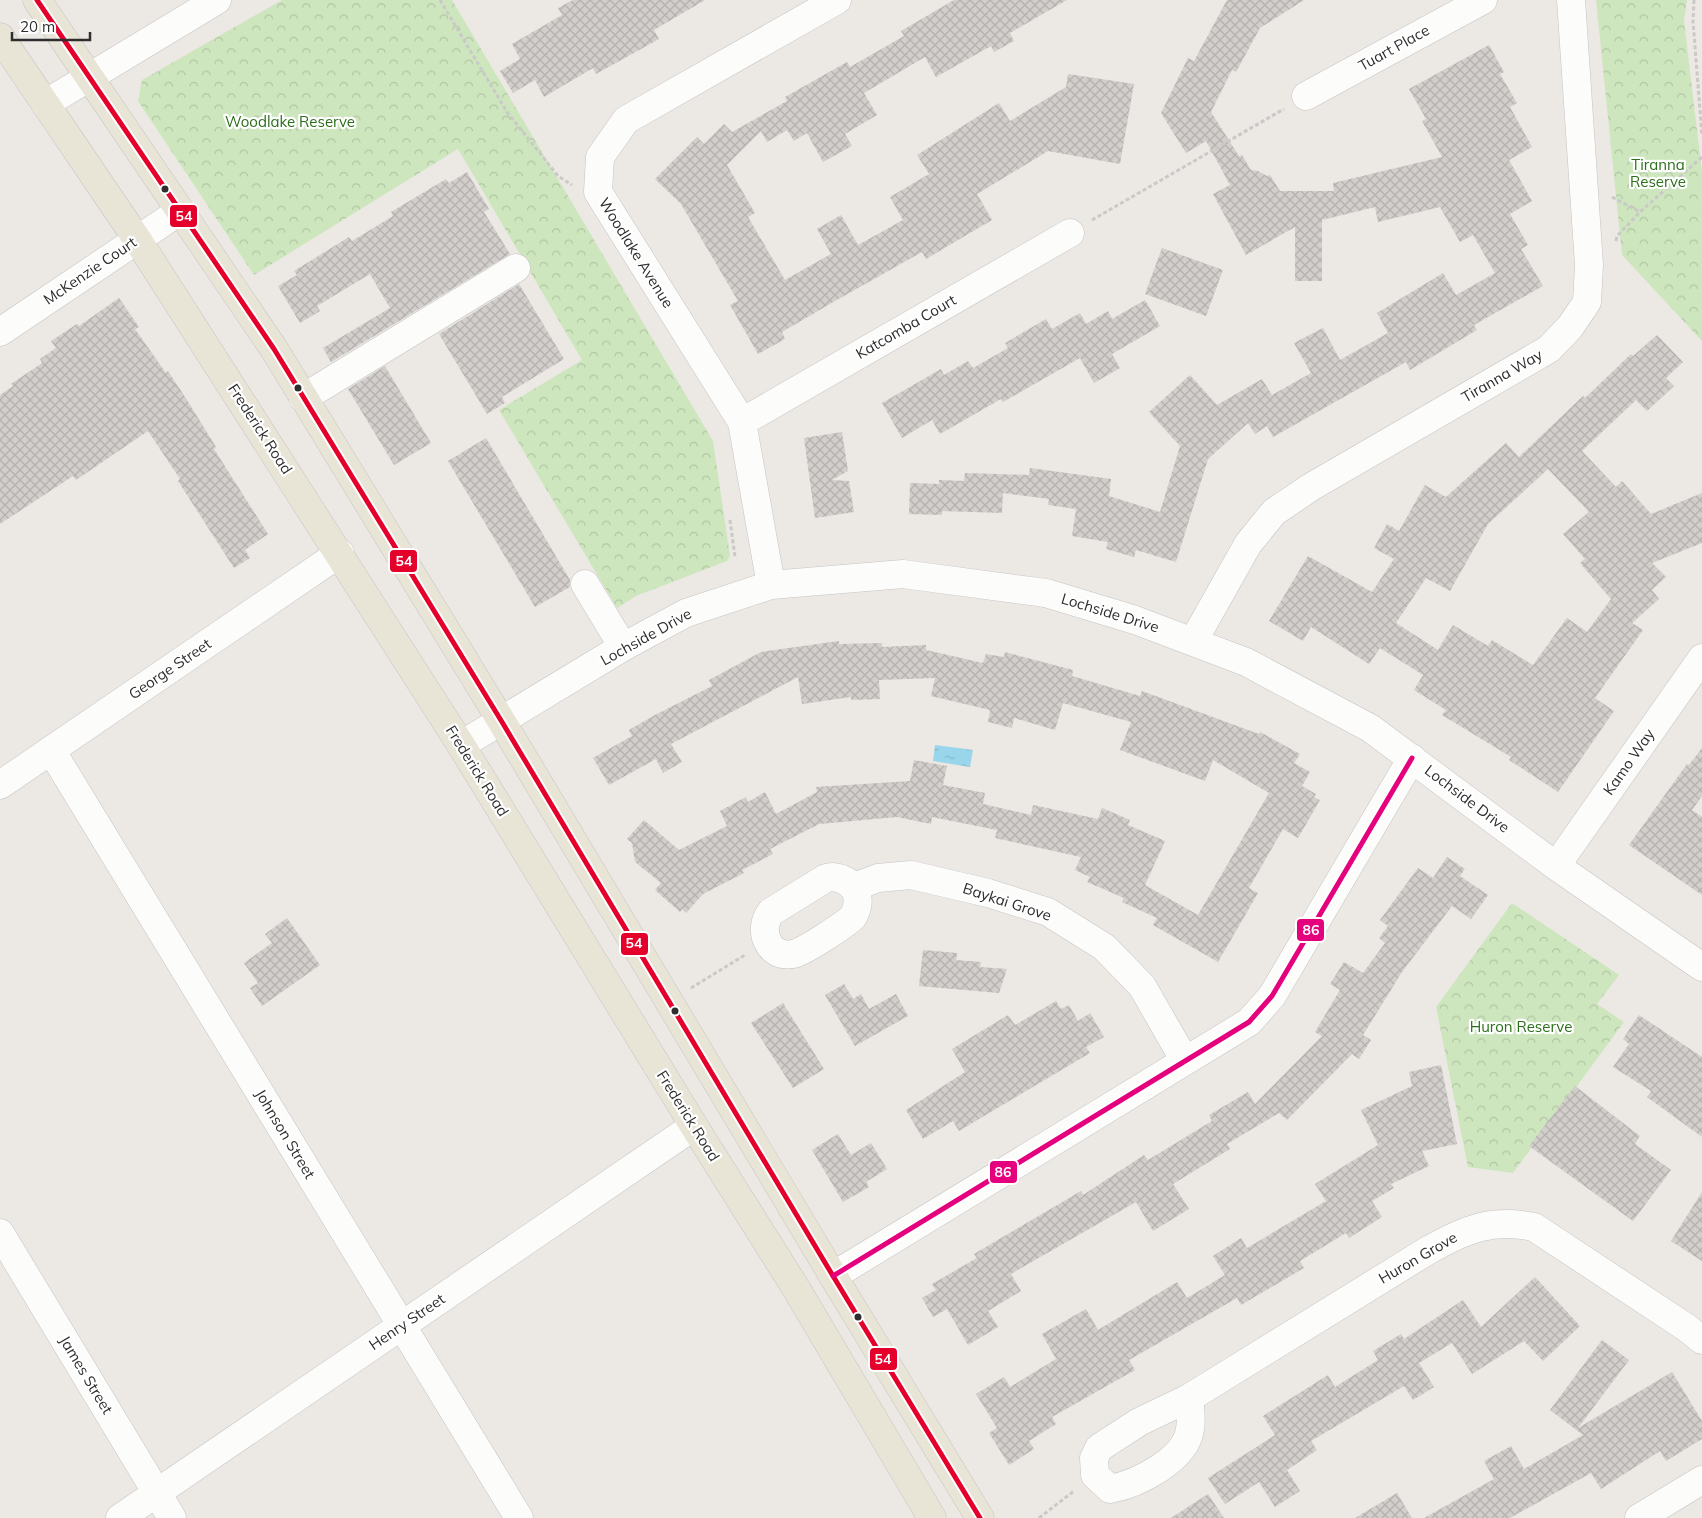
<svg xmlns="http://www.w3.org/2000/svg" width="1702" height="1518" font-family="Mulish,sans-serif">
<defs>
<pattern id="park-crowns" width="20" height="18" patternUnits="userSpaceOnUse" patternTransform="scale(1.25)"><rect width="20" height="18" fill="#cee6be"/><path d="M2 6a3 3 0 1 1 6 0M12 15a3 3 0 1 1 6 0" fill="none" stroke="#b1c6a4"/></pattern>
<pattern id="water-ripples" width="26" height="14" patternUnits="userSpaceOnUse" patternTransform="scale(1.25)"><rect width="26" height="14" fill="#99d6ec"/><path d="M2 4q2-2 4 0t4 0M15 11q2-2 4 0t4 0" fill="none" stroke="#84b8cb"/></pattern>
<pattern id="building-cross-hatch" width="8" height="8" patternUnits="userSpaceOnUse" patternTransform="scale(1.25)"><rect width="8" height="8" fill="#d1cecb"/><path d="M0 0l8 8M0 8l8-8" fill="none" stroke="#b4b1af"/></pattern>
</defs>
<rect width="100%" height="100%" fill="#ece8e4"/>
<path fill="url(#park-crowns)" d="M282,0H452L713,441L730,556L727,561L636,596L617,608L499,410L582,360L458,149L254,275L138,101L142,80Z
M1596,0H1687L1684,21L1702,172V341L1622,255Z
M1512,903L1619,975L1597,1004L1624,1022L1513,1173L1468,1167L1436,1007Z"/>
<path fill="url(#water-ripples)" d="M935,745L973,750L970,767L933,761Z"/>
<path fill="url(#building-cross-hatch)" fill-rule="evenodd" d="M573,0H705L654,30L659,39L596,74L593,68L544,97L535,80L513,93L500,71L520,59L512,44L562,15L558,8Z
M954,0H1067L1010,33L1014,41L994,52L991,46L936,77L925,57L864,93L877,115L845,134L852,146L823,162L807,133L794,141L787,130L767,142L761,131L727,165L755,213L748,217L785,280L831,254L817,229L841,215L858,245L903,220L890,197L929,174L917,155L999,103L1010,121L1066,87L1068,74L1134,84L1120,164L1048,151L977,194L992,220L926,259L922,252L835,301L782,332L785,339L758,354L730,305L738,301L681,204L655,179L697,137L704,144L724,124L732,132L787,101L785,97L847,62L850,67L904,36L901,31Z
M1227,0H1304L1260,28L1236,72L1232,70L1211,112L1239,156L1242,155L1251,170L1258,171L1267,176L1270,175L1280,191H1334L1333,183L1442,157L1422,121L1426,119L1409,89L1489,45L1504,72L1500,74L1517,103L1510,107L1532,147L1509,160L1532,201L1510,214L1528,245L1521,249L1543,286L1474,325L1477,330L1410,370L1406,362L1273,437L1267,426L1255,434L1248,423L1208,459L1176,562L1136,550L1134,557L1106,549L1108,542L1072,536L1076,509L1048,505L1049,499L1003,493L1002,513L942,511V515L909,514L910,483L939,484V480L964,481L965,473L1029,475L1030,468L1111,479L1109,496L1160,512L1180,446L1149,412L1190,375L1217,405L1262,379L1272,395L1311,373L1294,343L1323,328L1340,360L1388,333L1377,313L1443,273L1456,295L1495,273L1473,235L1460,242L1440,207L1378,222L1375,207L1322,220V281H1295V227L1246,255L1213,194L1230,185L1206,141L1186,153L1161,113L1188,58L1194,61Z
M467,172L489,209L484,212L510,254L331,362L323,348L390,308L370,274L317,306L320,311L300,323L278,286L297,275L294,271L349,237L352,241L393,216L391,212L446,179L449,183Z
M1162,248L1223,270L1206,316L1145,294Z
M519,284L564,359L502,397L505,403L487,414L439,334Z
M119,298L139,327L135,329L166,373L168,371L187,400L216,447L214,449L268,534L245,550L250,558L234,568L178,481L180,479L148,431L76,480L73,476L0,524V395L13,386L11,384L42,363L40,359L56,348L51,341L77,324L79,326Z
M1145,300L1160,326L1112,354L1120,368L1094,383L1080,358L1003,402L1001,399L940,434L932,420L902,438L882,403L941,369L944,375L968,361L973,368L1008,348L1005,343L1046,319L1052,329L1080,313L1086,324L1108,311L1112,319Z
M1657,335L1683,362L1666,378L1674,386L1647,411L1636,400L1582,451L1616,487L1622,481L1651,514L1702,493V543L1652,563L1666,577L1652,590L1659,599L1632,623L1643,630L1595,698L1614,711L1558,792L1509,760L1511,757L1442,715L1446,710L1414,690L1423,675L1380,648L1369,664L1311,627L1303,641L1269,621L1308,556L1372,592L1394,559L1374,548L1387,524L1399,531L1425,485L1446,497L1506,443L1519,457L1583,396L1585,398L1631,354L1633,356ZM1548,469L1589,512L1563,534L1585,559L1580,563L1611,599L1587,632L1567,618L1533,665L1492,640L1488,646L1453,625L1438,650L1396,623L1426,578L1450,591L1488,524Z
M385,366L431,443L394,465L348,389Z
M842,432L848,471L832,480L849,481L854,512L815,518L804,438Z
M486,438L570,580V587L535,607L448,461Z
M839,641V644L882,643V647L926,645V650L983,663L986,654L1004,657L1005,652L1073,670L1072,676L1140,696L1142,691L1259,734L1260,732L1300,754L1294,763L1310,772L1302,786L1316,794L1314,797L1320,800L1298,838L1283,829L1249,888L1258,893L1218,962L1153,925L1157,918L1122,902L1124,898L1087,882L1090,877L1075,870L1081,857L995,838L997,830L932,817L931,824L897,817L819,824L770,849L773,854L742,870L744,873L703,894L686,913L682,909L680,912L655,890L661,883L635,862L632,843L627,839L644,820L679,850L727,826L720,811L746,797L748,802L765,792L776,814L817,792L816,787L910,781L914,760L947,766L943,785L985,793L983,804L1031,815L1033,805L1098,819L1102,808L1130,820L1128,825L1165,841L1145,885L1198,915L1269,793L1213,760L1205,781L1120,750L1131,722L1063,703L1055,730L1014,718L1012,728L988,722L990,710L931,696L935,678L879,680L880,699L851,700V697L802,704L798,677L671,744L682,762L663,773L656,759L609,785L593,758L632,736L629,730L655,715L712,686L709,680L761,652Z
M1702,748V796L1692,810L1702,817V895L1629,845L1687,764L1689,765Z
M1447,857L1465,869L1460,876L1488,895L1471,919L1452,906L1402,972L1363,1035L1371,1040L1359,1059L1352,1054L1287,1120L1279,1113L1227,1144L1230,1149L1173,1184L1189,1209L1153,1231L1136,1202L1011,1274L1021,1291L988,1311L998,1327L968,1345L947,1309L933,1317L922,1298L936,1290L932,1284L977,1258L974,1254L1081,1191L1083,1195L1144,1155L1148,1160L1212,1121L1209,1115L1248,1092L1255,1104L1322,1036L1315,1032L1340,990L1330,984L1344,962L1363,973L1385,943L1379,938L1388,926L1380,920L1418,868L1433,878Z
M287,918L320,965L262,1006L250,988L258,983L244,963L272,943L265,934Z
M923,950L957,953L956,960L981,962L980,967L1007,969L999,993L919,986Z
M844,984L853,999L861,994L869,1009L896,994L908,1016L855,1046L825,995Z
M1056,1001L1061,1009L1069,1005L1078,1021L1090,1013L1104,1037L1086,1047L1090,1053L959,1131L953,1121L923,1139L906,1110L965,1072L952,1049L1008,1015L1015,1025Z
M783,1003L824,1069L793,1088L751,1023Z
M1639,1015L1702,1057V1137L1647,1097L1651,1091L1613,1067L1629,1044L1623,1039Z
M1441,1065L1457,1144L1422,1151L1429,1166L1391,1184L1394,1188L1372,1201L1382,1217L1349,1238L1346,1233L1300,1261L1304,1268L1241,1305L1237,1298L1129,1360L1135,1370L1052,1417L1056,1424L1029,1441L1034,1449L1009,1465L989,1433L997,1428L976,1394L1004,1377L1010,1387L1056,1359L1042,1334L1086,1309L1098,1330L1177,1282L1187,1298L1225,1275L1213,1256L1241,1238L1247,1248L1326,1201L1315,1184L1378,1145L1361,1110L1412,1086L1409,1072Z
M1575,1086L1640,1136L1635,1144L1671,1170L1633,1221L1529,1146Z
M838,1134L851,1155L871,1143L887,1169L866,1182L869,1187L843,1202L812,1150Z
M1702,1192V1261L1671,1241Z
M1535,1277L1580,1326L1543,1361L1524,1341L1472,1374L1452,1343L1419,1363L1434,1387L1413,1400L1404,1386L1311,1441L1317,1450L1287,1470L1300,1491L1275,1507L1259,1482L1225,1504L1208,1478L1275,1435L1263,1416L1328,1375L1335,1387L1378,1360L1373,1351L1401,1334L1404,1339L1463,1300L1481,1327Z
M1602,1340L1629,1360L1578,1428L1672,1372L1702,1421V1439L1666,1461L1660,1451L1601,1489L1591,1473L1510,1518H1424L1494,1479L1484,1461L1511,1446L1524,1469L1583,1435L1550,1410Z
M1397,1493L1412,1518H1355Z
M1208,1494L1224,1518H1171Z"/>
<g fill="none" stroke-linecap="round" stroke-linejoin="round">
<g stroke="#c5c4c5" stroke-width="29">
<path id="minor" d="M1306,96L1483,0
M45,104L217,0
M0,332L180,211
M303,398L516,268
M742,422L1070,233
M585,584L623,647
M771,585L742,422L598,192L600,157L626,120L837,0
M1194,640L1248,544L1274,512L1311,487L1549,349L1570,327L1587,302L1589,265L1571,0
M461,745L623,647L686,613L771,585L903,574L1046,593L1135,620L1246,662L1370,728L1556,866L1702,967
M51,750L519,1518
M0,785L340,553
M1556,866L1702,658
M832,877C854,879 864,897 853,917C844,925 804,952 793,954C768,959 757,929 771,912L826,878Z
M854,887L878,878L911,875L988,893L1048,912L1104,947L1142,986L1185,1061
M0,1233L172,1518
M833,1276L1249,1022L1272,996L1412,758
M1189,1398C1190,1408 1192,1419 1190,1429C1186,1460 1137,1484 1110,1489L1095,1475L1094,1458L1099,1448L1139,1422L1189,1398L1427,1251C1464,1230 1491,1218 1534,1227L1687,1328L1702,1340
M120,1518L694,1126
M1639,1518L1702,1480"/>
</g>
<g stroke="#c6c5c4" stroke-width="29">
<path id="major" d="M37,0L274,349L502,722L833,1276L980,1518
M0,37L137,239L461,745L694,1126L797,1290L932,1518"/>
</g>
<path stroke="#c9c9c8" stroke-width="3" stroke-dasharray="4 2.5" stroke-linecap="butt" d="M440,0L507,112L558,176L572,185
M1694,0L1693,21L1702,136
M1612,197L1640,212
M1092,220L1284,109
M1616,241L1617,236L1640,212L1702,157
M730,520L735,557
M691,988L745,955
M1039,1518L1074,1491"/>
<use href="#minor" stroke="#fcfcfb" stroke-width="28"/>
<use href="#major" stroke="#e8e4d6" stroke-width="28"/>
<g stroke="#fff" stroke-width="9">
<path id="bus-1" d="M37,0L274,349L502,722L833,1276L980,1518"/>
</g>
<g stroke="#fff" stroke-width="9">
<path id="bus-2" d="M833,1276L1249,1022L1272,996L1412,758"/>
</g>
<use href="#bus-1" stroke="#e4002b" stroke-width="5"/>
<use href="#bus-2" stroke="#e5007d" stroke-width="5"/>
</g>
<g fill="#2e2e2e" stroke="#fff" stroke-width="2">
<circle cx="165" cy="189" r="4.5"/>
<circle cx="298" cy="388" r="4.5"/>
<circle cx="675" cy="1011" r="4.5"/>
<circle cx="858" cy="1317" r="4.5"/>
</g>
<g text-anchor="middle" stroke-width="4.5" stroke-linejoin="round" paint-order="stroke">
<g font-size="15" fill="#2e2e2e" stroke="#fff">
<text transform="translate(1394 48) rotate(-29)" y="5">Tuart Place</text>
<text transform="translate(636 253) rotate(58)" y="5">Woodlake Avenue</text>
<text transform="translate(90 271) rotate(-34)" y="5">McKenzie Court</text>
<text transform="translate(906 327) rotate(-30)" y="5">Katcomba Court</text>
<text transform="translate(1502 376) rotate(-30)" y="5">Tiranna Way</text>
<text transform="translate(260 429) rotate(57)" y="5">Frederick Road</text>
<text transform="translate(1110 613) rotate(17)" y="5">Lochside Drive</text>
<text transform="translate(646 637) rotate(-29)" y="5">Lochside Drive</text>
<text transform="translate(170 669) rotate(-34)" y="5">George Street</text>
<text transform="translate(1629 762) rotate(-55)" y="5">Kamo Way</text>
<text transform="translate(477 771) rotate(58)" y="5">Frederick Road</text>
<text transform="translate(1467 799) rotate(37)" y="5">Lochside Drive</text>
<text transform="translate(1007 902) rotate(18)" y="5">Baykai Grove</text>
<text transform="translate(688 1116) rotate(58)" y="5">Frederick Road</text>
<text transform="translate(285 1134) rotate(59)" y="5">Johnson Street</text>
<text transform="translate(1418 1258) rotate(-30)" y="5">Huron Grove</text>
<text transform="translate(407 1322) rotate(-34)" y="5">Henry Street</text>
<text transform="translate(86 1375) rotate(59)" y="5">James Street</text>
</g>
<g font-size="15" fill="#2c6e1b" stroke="#fff">
<text x="290" y="127">Woodlake Reserve</text>
<text x="1658" y="170">Tiranna<tspan x="1658" dy="17">Reserve</tspan></text>
<text x="1521" y="1032">Huron Reserve</text>
</g>
</g>
<g stroke="#fff" stroke-width="2">
<rect x="169" y="204" width="29" height="24" rx="5" fill="#e4002b"/>
<rect x="389" y="549" width="29" height="24" rx="5" fill="#e4002b"/>
<rect x="1296" y="918" width="29" height="24" rx="5" fill="#e5007d"/>
<rect x="620" y="932" width="29" height="24" rx="5" fill="#e4002b"/>
<rect x="989" y="1160" width="29" height="24" rx="5" fill="#e5007d"/>
<rect x="869" y="1347" width="29" height="24" rx="5" fill="#e4002b"/>
</g>
<g font-size="14" text-anchor="middle" font-weight="bold" fill="#fff">
<text x="184" y="221">54</text>
<text x="404" y="566">54</text>
<text x="1311" y="935">86</text>
<text x="634" y="948">54</text>
<text x="1003" y="1177">86</text>
<text x="883" y="1364">54</text>
</g>
<path d="M12 32v8h78v-8" fill="none" stroke="#2e2e2e" stroke-width="2.5"/>
<text x="20" y="32" font-size="15" fill="#2e2e2e" stroke="#ffffff" stroke-width="4" paint-order="stroke">20 m</text>
</svg>
